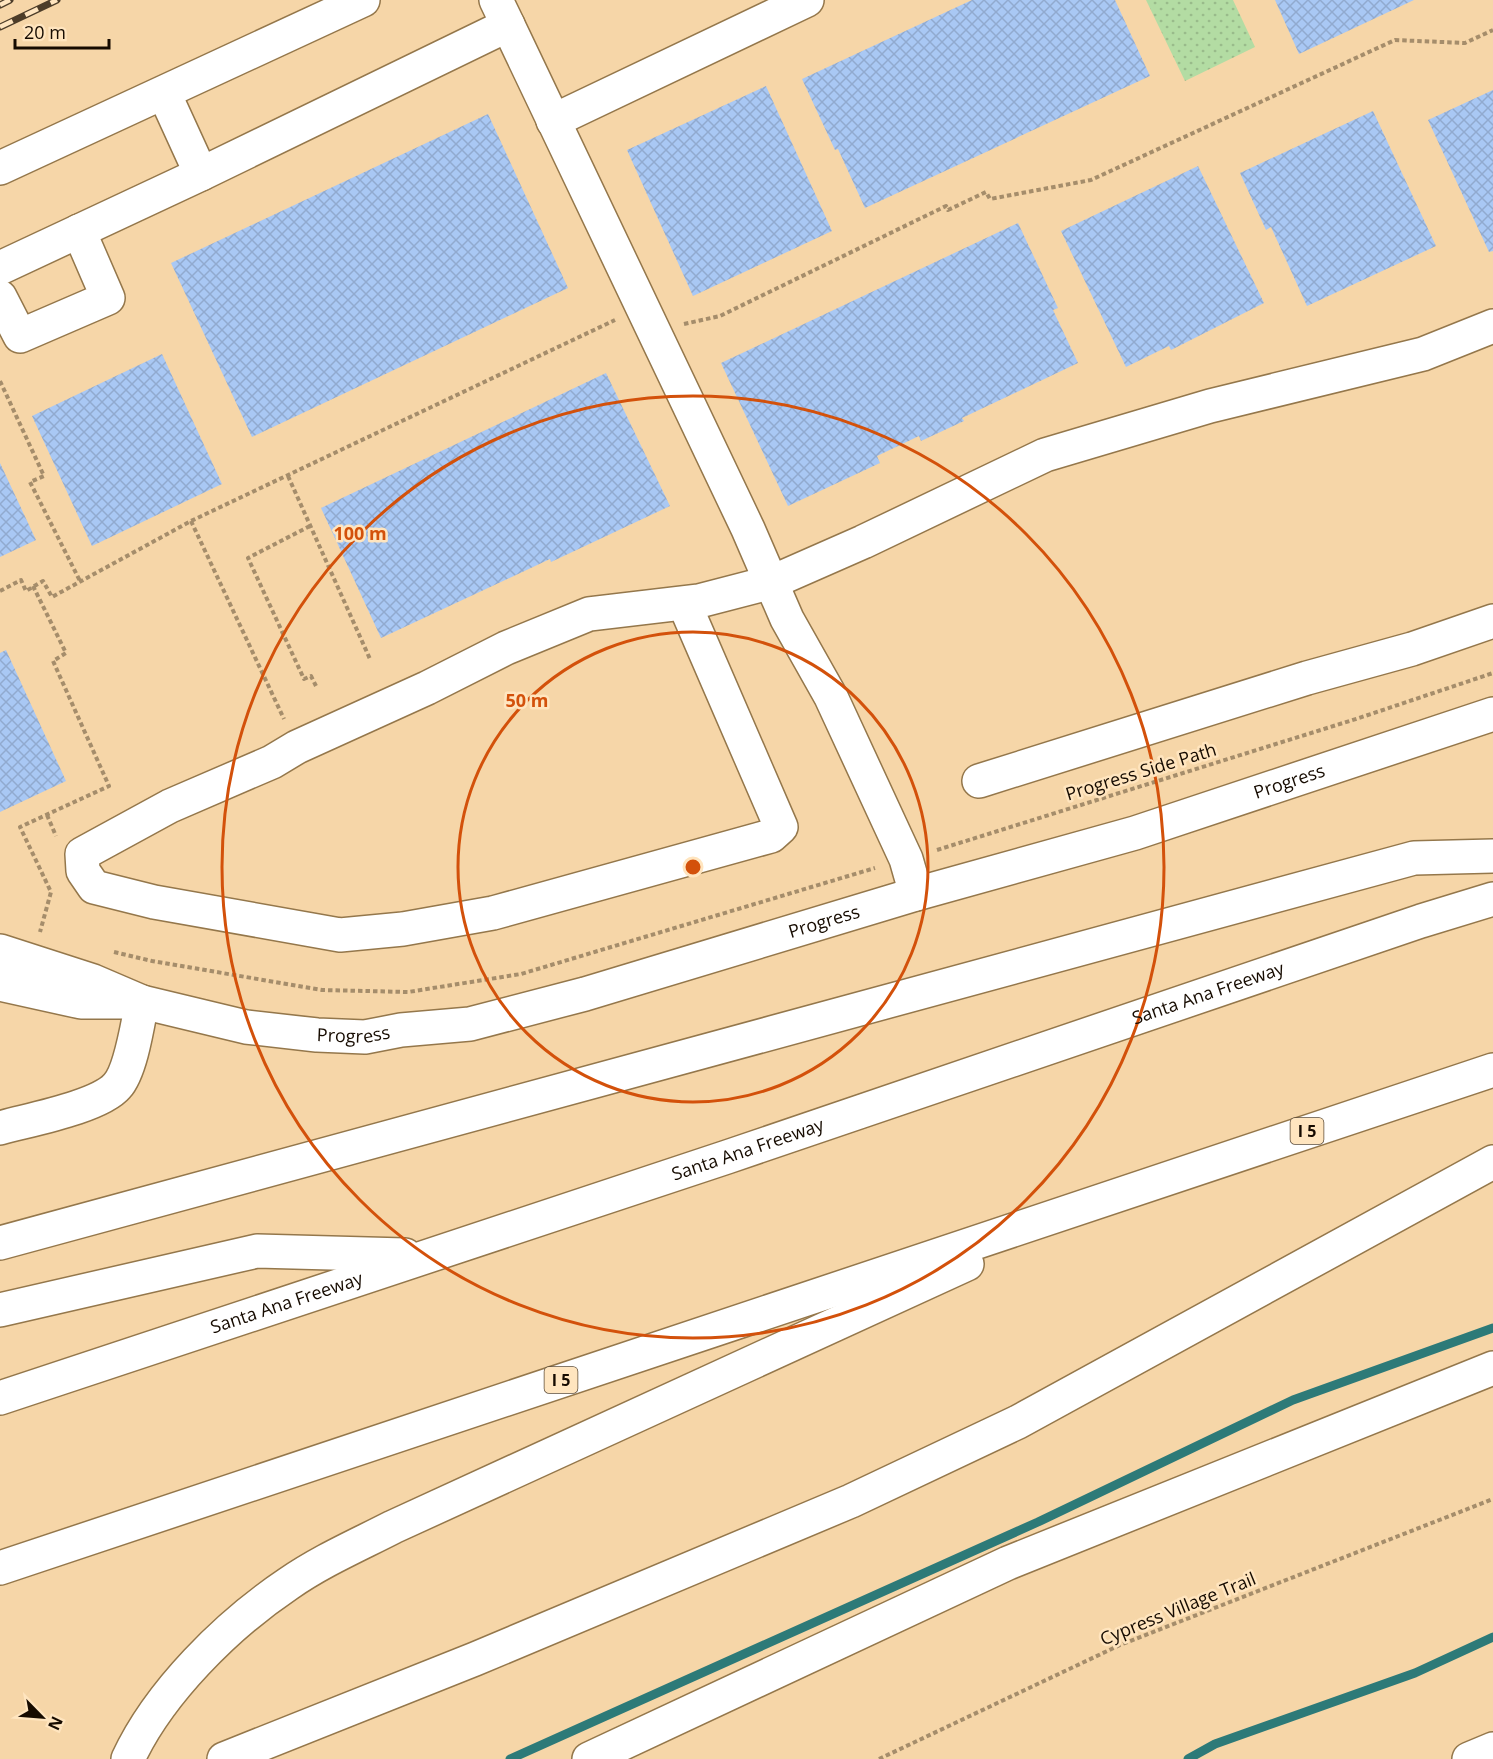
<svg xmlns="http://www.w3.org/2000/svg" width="1493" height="1759" font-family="'Open Sans',sans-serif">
<defs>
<pattern id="grass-dots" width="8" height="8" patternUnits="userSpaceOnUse" patternTransform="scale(1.5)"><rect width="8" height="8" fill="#b3dca3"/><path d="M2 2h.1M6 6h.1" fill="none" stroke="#99bb8b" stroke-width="1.8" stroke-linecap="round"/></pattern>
<pattern id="building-cross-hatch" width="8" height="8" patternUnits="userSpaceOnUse" patternTransform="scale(1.5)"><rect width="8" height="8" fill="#a9c8f4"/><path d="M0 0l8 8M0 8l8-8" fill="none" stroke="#91aacf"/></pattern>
</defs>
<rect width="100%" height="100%" fill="#f6d6a8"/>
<path fill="url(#grass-dots)" d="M1146,0H1233L1255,47L1185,81Z"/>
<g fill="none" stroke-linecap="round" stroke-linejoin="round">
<path stroke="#2d7a78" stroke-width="9" d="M510,1759L1038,1522L1293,1400L1493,1328
M1188,1759L1215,1744L1415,1673L1493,1637"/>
</g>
<path fill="url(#building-cross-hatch)" d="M972,0H1115L1150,76L865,208L838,149L835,150L802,79Z
M1275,0H1414L1299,54Z
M766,86L832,231L693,296L627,150Z
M1493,90V251L1489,252L1428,120Z
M1373,111L1436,246L1307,306L1271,227L1266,230L1240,173Z
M488,114L568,288L252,437L171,263Z
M1198,166L1264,303L1171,350L1169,346L1126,367L1061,231Z
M1018,223L1058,308L1053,310L1078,363L962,418L964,421L921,441L919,436L877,456L880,463L788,506L721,363Z
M162,354L222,484L92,546L32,416Z
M606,373L670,506L551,562L550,559L381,638L321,508Z
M0,463L36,540L0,557Z
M6,650L66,781L0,812V653Z"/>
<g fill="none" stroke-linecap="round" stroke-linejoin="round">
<g stroke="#94774b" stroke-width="36">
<g id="minor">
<path d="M508,25L748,529L787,619L831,697L906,859L916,894"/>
<path d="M164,93L201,174"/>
<path d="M553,121L807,0"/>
<path d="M0,168L363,0"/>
<path d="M0,268L201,174L508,25L496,0"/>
<path d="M0,297L20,336L108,298L79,231"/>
<path d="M684,603L781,827L771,836L493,913L403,929L340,935L154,902L94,887L83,871L82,854L170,806L272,762L297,747L427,688L506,648L589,614L699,601L772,582L863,542L1045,455L1210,406L1423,354L1493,326"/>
<path d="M979,781L1307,678L1412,649L1493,621"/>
<path id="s1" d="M0,951L93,981L142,1002L246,1027L317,1035L365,1037L401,1030L470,1024L585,994L916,894L1135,833L1493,714"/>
<path d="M0,984L81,1002H122"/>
<path d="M0,1128C28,1120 99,1107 117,1086C131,1071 138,1022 142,1002"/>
<path d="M589,1759L1008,1563L1493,1368"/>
<path d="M1469,1759L1493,1749"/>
</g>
</g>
<g stroke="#94774b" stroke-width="36">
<g id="highway">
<path d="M0,1243L1414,858L1493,856"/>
<path d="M0,1310L257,1251L405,1255"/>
<path id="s2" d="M0,1398L727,1157L1421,921L1493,899"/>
<path d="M0,1568L1493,1070"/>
<path d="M128,1759C159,1692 227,1625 288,1584C321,1561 358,1545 393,1527L967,1264"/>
<path d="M224,1759L475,1659L851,1501L1018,1422L1493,1162"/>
</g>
</g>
<path stroke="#a58d6b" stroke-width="4" stroke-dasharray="4.5 3" stroke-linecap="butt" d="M684,324L720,316L946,206L948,210L986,192L990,199L1091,180L1395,40L1465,43L1493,30
M0,381L44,476L30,482L80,581
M288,476L370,659
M191,521L284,719
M310,526L248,558L304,679L311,676L316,686
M33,586L66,653L53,661L109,786L20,827L51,892L40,932
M0,591L21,580L26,591L43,581L52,597L191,521L615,320
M47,815L56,836
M937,850L1359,718L1493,673
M114,952L152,961L322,990L408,992L521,974L875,868
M879,1759L1120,1645L1493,1499"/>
<use href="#minor" stroke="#fff" stroke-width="33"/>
<use href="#highway" stroke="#fff" stroke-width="33"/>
<g stroke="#4d3d29" stroke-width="7">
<path id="rail" d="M0,5L10,0
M0,27L57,0"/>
</g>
<use href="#rail" stroke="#ffe5bf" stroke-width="4.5" stroke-dasharray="14" stroke-linecap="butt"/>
</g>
<g fill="none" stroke="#d3510b" stroke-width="3">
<circle cx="693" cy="867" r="235"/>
<circle cx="693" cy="867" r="471"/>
</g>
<g text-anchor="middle" stroke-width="5" stroke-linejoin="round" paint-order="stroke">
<g fill="#ffe5bf" stroke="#5c4c39" stroke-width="1.5">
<rect x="1290.5" y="1118" width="33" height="26" rx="4.5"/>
<rect x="544.5" y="1367" width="33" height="26" rx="4.5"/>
</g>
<g font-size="16" font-weight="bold" fill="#160b00">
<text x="1307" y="1137">I 5</text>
<text x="561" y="1386">I 5</text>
</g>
<g font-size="18" fill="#160b00" stroke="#ffe5bf">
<text transform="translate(1141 772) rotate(-17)" y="6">Progress Side Path</text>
<text dy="6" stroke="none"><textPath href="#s1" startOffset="1338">Progress</textPath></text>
<text dy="6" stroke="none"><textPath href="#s1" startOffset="852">Progress</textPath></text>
<text dy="6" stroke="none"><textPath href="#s2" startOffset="1274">Santa Ana Freeway</textPath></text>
<text dy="6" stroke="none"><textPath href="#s1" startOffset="366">Progress</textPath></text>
<text dy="6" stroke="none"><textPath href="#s2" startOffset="788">Santa Ana Freeway</textPath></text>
<text dy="6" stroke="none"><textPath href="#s2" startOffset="302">Santa Ana Freeway</textPath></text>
<text transform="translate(1178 1609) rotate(-22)" y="6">Cypress Village Trail</text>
</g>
</g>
<circle cx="693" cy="867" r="9" fill="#d3510b" stroke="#ffe5bf" stroke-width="3"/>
<g font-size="18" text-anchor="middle" font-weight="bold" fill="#d3510b" stroke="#ffe5bf" stroke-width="5" stroke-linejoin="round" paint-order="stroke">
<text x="360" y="540">100 m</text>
<text x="527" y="707">50 m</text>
</g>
<g transform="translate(42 1717) rotate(115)" stroke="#ffe5bf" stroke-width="4.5" paint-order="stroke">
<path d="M0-4.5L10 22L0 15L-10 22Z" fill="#160b00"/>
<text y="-9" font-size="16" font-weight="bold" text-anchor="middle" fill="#160b00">N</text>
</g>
<path d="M15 39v9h94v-9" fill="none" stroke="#160b00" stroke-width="3"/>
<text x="24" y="39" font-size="18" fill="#160b00" stroke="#ffe5bf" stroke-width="4.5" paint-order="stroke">20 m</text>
</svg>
